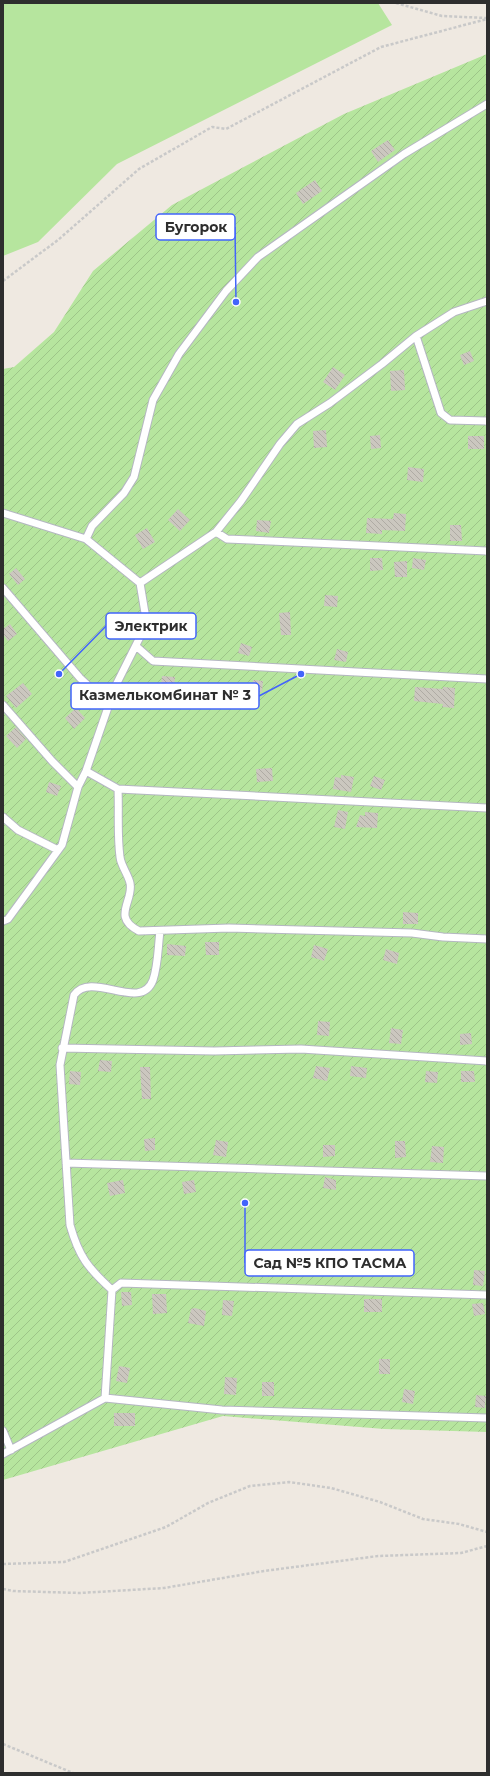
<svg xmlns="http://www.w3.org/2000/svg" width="490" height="1776" font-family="Montserrat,sans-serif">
<defs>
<pattern id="garden-furrows" width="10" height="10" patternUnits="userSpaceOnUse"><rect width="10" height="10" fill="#b6e59e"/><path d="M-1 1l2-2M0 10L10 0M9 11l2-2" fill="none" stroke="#9dc588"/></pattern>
<pattern id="building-back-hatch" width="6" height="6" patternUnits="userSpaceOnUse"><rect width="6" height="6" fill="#cbc7bf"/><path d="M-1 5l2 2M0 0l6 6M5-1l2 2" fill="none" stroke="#afaba4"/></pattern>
</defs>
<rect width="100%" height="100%" fill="#efe9e1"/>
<path fill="#b6e59e" d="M3,3H378L392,25L117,164L38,242L3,256Z"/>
<path fill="url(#garden-furrows)" d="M487,54V1432L384,1429L223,1416L3,1480V369L14,367L54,332L93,271L172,205L344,114Z"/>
<path fill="url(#building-back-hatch)" d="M388,140L395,150L378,162L371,151Z
M315,180L322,191L303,204L296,193Z
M470,351L474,361L464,365L460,355Z
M333,367L345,375L335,390L323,382Z
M404,370L405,390L391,391L390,371Z
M326,430L327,447L314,448L313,431Z
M380,435L381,448L371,449L370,436Z
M468,436H484V449H468Z
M408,467L424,469L423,482L407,480Z
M178,509L190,520L180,531L168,520Z
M394,513L406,514L405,531L382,530V534L366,533L367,518L393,519Z
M257,520L271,521L269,533L256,531Z
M450,525H461L462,541H450Z
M147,528L155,542L143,549L135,535Z
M370,558H382L383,570L370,571Z
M413,558L426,560L424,570L412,568Z
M407,561V577H395L394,562Z
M16,568L25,579L18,585L9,574Z
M325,595L338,596L337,607L324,606Z
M290,612L291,635H281L279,613Z
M10,624L17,634L8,641L3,634V629Z
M241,643L252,647L249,656L238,653Z
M337,649L348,652L346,662L334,660Z
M162,676L175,677L174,688L161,686Z
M253,680L263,681L262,692L252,691Z
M23,683L32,694L16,708L6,696Z
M415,687L443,689V687L455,688L454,708L442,707L443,704L414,701Z
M76,708L85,718L74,729L65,718Z
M16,727L26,739L17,748L6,736Z
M272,768L273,781L257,782L256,769Z
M341,775L354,777L351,792L333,789L335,777L341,778Z
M374,776L385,780L381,790L370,786Z
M49,782L61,786L57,796L46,792Z
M338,810L348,812L345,829L334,827Z
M365,812L378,813L377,828L356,827L360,815L365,816Z
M403,912L418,913V924H403Z
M205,942H219V955H206Z
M167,944L186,946L185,956L167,955Z
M314,945L328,949L324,961L311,957Z
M386,949L399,953L397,964L383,960Z
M318,1021L330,1022L329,1036L317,1035Z
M391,1028L403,1030L401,1044L389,1043Z
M471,1033L472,1044L460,1045V1034Z
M100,1060L112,1061L111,1072L98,1071Z
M316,1066L330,1068L327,1081L313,1078Z
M351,1066L367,1068L366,1078L350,1076Z
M140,1067H150L151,1099H142Z
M70,1071L81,1072L80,1085L69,1084Z
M426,1071L438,1072L437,1083L425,1082Z
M461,1071H474L475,1082H461Z
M155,1138V1150L145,1151L144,1139Z
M216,1140L228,1142L226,1157L213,1155Z
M395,1141H405L406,1157L395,1158Z
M323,1145H335V1156L323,1157Z
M432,1146L444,1147L443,1163L430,1162Z
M325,1177L336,1180V1190L323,1188Z
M123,1180L125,1193L110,1196L107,1183Z
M194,1180L196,1192L184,1194L182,1182Z
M259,1258L273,1259L272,1277L258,1276Z
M474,1270L485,1271L483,1286L473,1285Z
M121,1292H131L132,1305L122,1306Z
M152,1294H166L167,1313L153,1314Z
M364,1299H382V1312H364Z
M223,1300L234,1301L232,1316L222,1315Z
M483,1303L485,1314L474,1316L472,1304Z
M195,1308L206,1311L204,1326L188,1323L191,1309Z
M379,1359H390V1374H379Z
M119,1366L130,1368L127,1383L116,1381Z
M225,1377L237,1378L236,1395L224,1394Z
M262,1382H274V1396H262Z
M404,1389L415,1391L413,1404L402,1402Z
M476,1395L486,1396L485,1408L475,1407Z
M114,1413H135V1426H114Z"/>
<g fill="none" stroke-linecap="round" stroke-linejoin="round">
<g stroke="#b4b7c1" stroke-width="9">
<path id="service" d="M416,336L441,413L450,420L487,421
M3,513L86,539L92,526L124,493L134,477L153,400L179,354L226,291L258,257L404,154L487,104
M216,532L227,539L487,551
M140,583L216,532L241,501L280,444L297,424L330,403L382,364L416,336L454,312L487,301
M3,588L80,678L109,705
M136,646L153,661L487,679
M3,705L52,761L78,787
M86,771L118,789C119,811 117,835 120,857C121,866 128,874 130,883C134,901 111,917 139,931L229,928L412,933L443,937L487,939
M118,789L487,808
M3,817L18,830L58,850
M3,921L8,919L62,845L78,787L86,771L115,687L140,637L145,613L140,583L86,539
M62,1048L214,1051L301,1049L487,1061
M66,1163L487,1176
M112,1290L121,1283L487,1295
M105,1398L112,1290C88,1268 79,1257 70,1225L60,1065L74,995C92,970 141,1013 153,980C158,966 158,947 160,931
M3,1431L11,1450
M3,1454L105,1398L222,1410L487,1418"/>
</g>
<path stroke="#c9c9c9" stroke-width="2.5" stroke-dasharray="3 2" stroke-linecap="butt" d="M396,3L442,16L486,18
M3,281L58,240L139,169L212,127L226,129L381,47L487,19
M3,1564L64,1562L166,1527L208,1503L250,1486L289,1482L331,1488L380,1502L423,1519L459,1524L487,1532
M3,1589L13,1591L80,1593L164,1588L264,1571L378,1556L461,1553L487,1546
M3,1744L73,1773"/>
<use href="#service" stroke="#fff" stroke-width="7"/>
</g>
<path fill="none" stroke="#4264fb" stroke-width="1.5" d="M236 302L235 227M59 674L106 626M301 674L259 696M245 1203L245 1263"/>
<g fill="#4264fb" stroke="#fff" stroke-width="1.5">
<circle cx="236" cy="302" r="4"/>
<circle cx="59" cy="674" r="4"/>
<circle cx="301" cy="674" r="4"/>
<circle cx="245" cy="1203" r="4"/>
</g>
<g fill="#fff" stroke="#4264fb" stroke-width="1.5">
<rect x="156" y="214" width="79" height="26" rx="4"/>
<rect x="106" y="613" width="90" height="26" rx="4"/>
<rect x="71" y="683" width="188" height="26" rx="4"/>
<rect x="245" y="1250" width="169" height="26" rx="4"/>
</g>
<g font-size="14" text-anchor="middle" font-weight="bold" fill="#2e2e2e">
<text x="196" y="232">Бугорок</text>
<text x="151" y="631">Электрик</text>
<text x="165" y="700">Казмелькомбинат № 3</text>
<text x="330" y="1268">Сад №5 КПО ТАСМА</text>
</g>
<rect width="490" height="1776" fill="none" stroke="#2e2e2e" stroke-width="8"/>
</svg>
